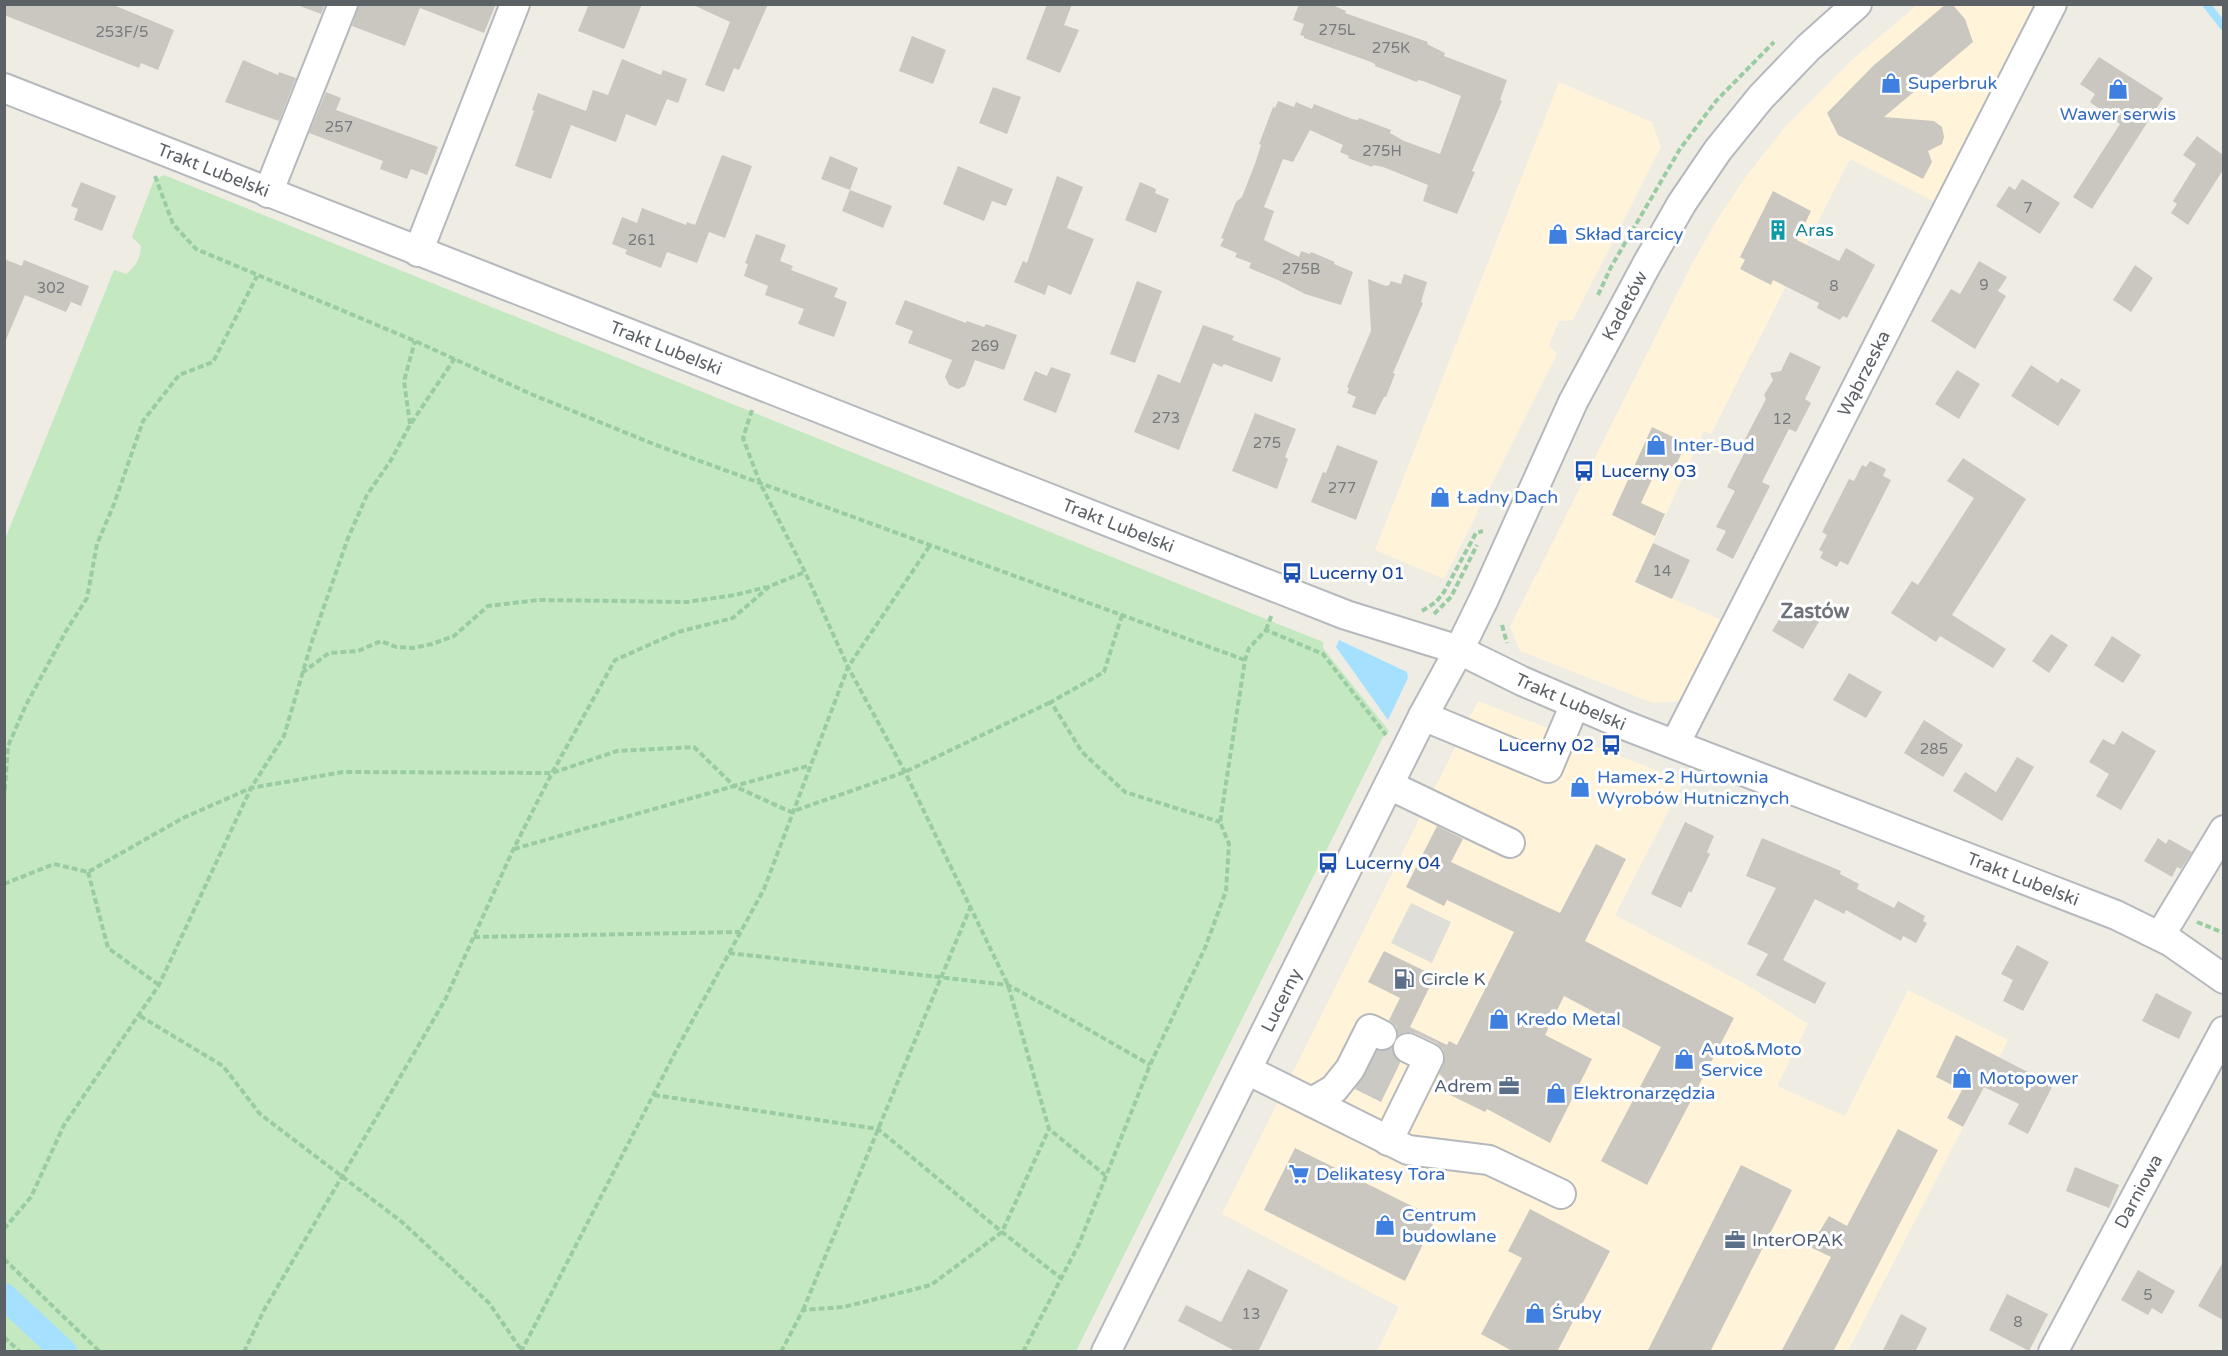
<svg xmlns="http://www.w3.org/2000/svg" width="2228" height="1356" font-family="'Varela Round',sans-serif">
<rect width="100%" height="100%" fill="#efece4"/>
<path fill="#fff3da" d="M1917,5H2036L1935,202L1850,159L1711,434L1704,431L1635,582L1721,620L1681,701L1653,703L1520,651L1510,627L1693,262L1715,223L1747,175L1786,126L1851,61Z
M1559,82L1652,122L1661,147L1573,320L1559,321L1549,345L1557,354L1444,579L1375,550Z
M1478,701L1684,781L1615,915L1749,986L1808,1024L1777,1086L1845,1116L1908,990L2008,1040L1848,1351H1377L1399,1307L1222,1214Z"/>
<path fill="#e0ded9" d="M1411,903L1451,922L1432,963L1391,943Z"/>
<path fill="#c4e8c0" d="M164,175L1323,642V648L1389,731L1383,737L1076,1351H5V539L114,270L126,274C137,265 140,259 141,246L132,237L154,180Z"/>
<path fill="#a5e1ff" d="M1339,640L1407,672L1408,678L1388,720L1336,647Z"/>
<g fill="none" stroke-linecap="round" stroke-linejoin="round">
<path stroke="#a5e1ff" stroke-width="8" d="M2206,4L2224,27"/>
<path stroke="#a5e1ff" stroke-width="26" d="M4,1296L64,1352"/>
</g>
<path fill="#cac7c1" d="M4,4H111L174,30L158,70L141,63L139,68L4,15Z
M300,4H325L321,14L300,6Z
M359,4H496L484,33L420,8L405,46L352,26Z
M589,4H642L624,49L578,31Z
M691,4H768L739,70L734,68L724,92L705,85L730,22Z
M1047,4H1072L1064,25L1079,30L1060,73L1026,59Z
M1299,4H1330L1346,11L1345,13L1428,42L1427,44L1445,53L1444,56L1507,80L1500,100L1502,101L1472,171L1475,172L1457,214L1423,201L1428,185L1383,167L1373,165L1372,167L1348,158L1349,156L1340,152L1343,145L1310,130L1293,162L1283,159L1264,207L1274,211L1264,240L1299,257L1301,251L1310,254L1311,252L1335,262L1334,264L1353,272L1341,305L1305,294L1278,280L1249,268L1251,263L1235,257L1237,253L1220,246L1224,239L1221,238L1236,202L1242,197L1256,161L1261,145L1259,144L1273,107L1275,108L1278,101L1294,107L1296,102L1312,109L1314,104L1352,119L1358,120L1359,118L1391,130L1390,133L1404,141L1440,154L1461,96L1423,81L1418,80L1417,82L1375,66V64L1371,62L1304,38V36L1300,35L1304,24L1293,20Z
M1946,4H1952L1965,19L1973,42L1884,117L1934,121L1942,127L1944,137L1942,144L1928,151L1932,162L1923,179L1838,135L1827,113L1873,66Z
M912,36L946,50L933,84L899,71Z
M2099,57L2163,98L2092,209L2073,197L2120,124L2090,102L2095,94L2080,84Z
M622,59L661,75L663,70L687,79L678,103L667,99L656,126L626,114L616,142L571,125L551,179L515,166L534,111L540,113L532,110L538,93L586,111L593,90L608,95Z
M243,60L278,75L279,72L296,78L279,121L225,102Z
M993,87L1021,97L1007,134L979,123Z
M326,92L341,98L336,110L438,147L427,175L411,169L407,179L380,169L383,161L309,133Z
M2197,136L2223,155V170L2188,225L2171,213L2177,204L2173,201L2196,164L2183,155Z
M722,155L752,166L725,238L709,232L697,263L667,252L661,268L625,254L627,250L612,244L622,217L637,223L642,208L686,225L687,222L695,225Z
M830,156L858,168L850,190L821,179Z
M958,166L1013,189L1006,206L992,201L984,221L943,204Z
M1057,176L1083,187L1067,228L1094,239L1071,295L1048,285L1045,295L1014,282L1023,261L1027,263Z
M2022,179L2060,203L2040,234L1996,206L2009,186L2015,190Z
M81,182L116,196L102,231L74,220L78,209L71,206Z
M1140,182L1156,189L1155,193L1169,199L1156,233L1125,220Z
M850,190L892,206L883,228L842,211Z
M1773,191L1811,211L1797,240L1839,261L1846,248L1875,265L1847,318L1843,316L1840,320L1817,308L1819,303L1773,280L1771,285L1740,269L1745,260L1740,257Z
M756,234L786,245L780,261L793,266L791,270L838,288L834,297L847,302L834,337L798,324L804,309L765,295L768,286L744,276L748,264L745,263Z
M4,259L22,266L24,260L89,286L81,306L71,302L66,312L25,295L5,342Z
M1979,261L2007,277L1998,291L2006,296L1975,349L1931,321L1951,289L1960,294Z
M2135,265L2153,278L2131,312L2113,300Z
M1404,274L1427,282L1421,302L1423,303L1393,373L1395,374L1386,397H1384L1375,415L1352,407L1356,397L1347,393L1349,388L1347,387L1371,331L1368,279L1386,286L1389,285L1391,281L1401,284Z
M1137,281L1162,291L1135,363L1110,354Z
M905,300L966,323L967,321L984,327L986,324L1017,335L1004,370L975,360L965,386L958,389L949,385L945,377L952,360L908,343L913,331L895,324Z
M1203,325L1234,336L1232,340L1281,358L1272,382L1224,364L1222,367L1213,363L1179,450L1134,432L1158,374L1180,383Z
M1790,352L1821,367L1805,399L1811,403L1796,432L1789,429L1762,482L1770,486L1733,559L1716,550L1726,531L1716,527L1735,491L1727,487L1750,442L1745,439L1766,399L1764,395L1773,380L1770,373L1781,371Z
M2031,365L2058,383L2061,378L2081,390L2058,426L2011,396Z
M1051,367L1071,374L1056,413L1023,400L1035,371L1047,376Z
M1957,370L1980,384L1959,419L1935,404Z
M1255,413L1296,429L1285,457L1288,459L1277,489L1232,471Z
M1652,427L1686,443L1674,470L1659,464L1641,503L1665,514L1655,536L1612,515Z
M1337,445L1378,461L1356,520L1311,502L1323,472L1326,473Z
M1963,458L2026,499L1952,615L2006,649L1993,668L1940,636L1936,642L1891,613L1912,581L1918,585L1974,498L1947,481Z
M1870,461L1886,469L1883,476L1891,480L1848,565L1840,561L1837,567L1820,558L1823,552L1819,550L1827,535L1822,532L1849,479L1854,481L1862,465L1866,467Z
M1653,543L1690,560L1672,599L1635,582Z
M1790,602L1820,620L1803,649L1772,631Z
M2051,634L2068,645L2049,673L2032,661Z
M2112,636L2141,655L2123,683L2094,665Z
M1849,673L1882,692L1866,718L1833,700Z
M1924,720L1963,745L1943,777L1904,753Z
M2122,731L2156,751L2121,810L2096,796L2109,774L2089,762L2103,739L2114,745Z
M2017,757L2034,767L2002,821L1953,791L1965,772L1996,792Z
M1685,822L1714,836L1707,852L1710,854L1691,893L1689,891L1681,908L1651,894Z
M1437,826L1463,839L1451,862L1560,913L1596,844L1626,859L1585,941L1734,1018L1647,1185L1601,1161L1661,1047L1564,996L1545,1035L1592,1059L1550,1143L1487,1109L1485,1112L1436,1088L1442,1076L1439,1074L1445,1057L1443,1049L1436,1043L1415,1033L1406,1032L1398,1035L1396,1026L1389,1020L1400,998L1368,982L1384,951L1435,976L1410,1027L1447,1045L1449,1041L1457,1045L1514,932L1447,900L1444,906L1406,887Z
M1762,838L1841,871L1840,874L1859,884L1857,889L1894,908L1898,901L1925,916L1923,921L1927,923L1916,943L1903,936L1901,941L1846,910L1844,914L1815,899L1783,960L1826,983L1815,1004L1756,975L1768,954L1747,944L1776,888L1746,876Z
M2158,838L2166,844L2169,839L2192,852L2181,869L2177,867L2172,877L2144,861Z
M2017,945L2049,962L2023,1011L2003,1001L2013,980L2001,974Z
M2156,993L2192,1012L2179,1039L2142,1021Z
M1956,1035L2053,1085L2028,1134L2008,1124L2019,1104L1984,1087L1963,1127L1947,1118L1962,1090L1936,1077Z
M1392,1048L1394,1057L1400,1063L1381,1102L1355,1089L1365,1076L1378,1050L1384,1051Z
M1898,1129L1938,1150L1833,1352H1781L1831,1257L1810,1247L1829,1216L1847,1226Z
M1295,1148L1436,1218L1405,1281L1264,1210Z
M1741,1165L1792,1190L1710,1352H1647Z
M2075,1167L2119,1185L2109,1208L2066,1191Z
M1530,1209L1610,1251L1557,1352H1514L1481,1334L1522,1258L1508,1251Z
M2223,1262V1320L2198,1306Z
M1248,1269L1288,1290L1258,1352H1237L1178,1321L1186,1305L1221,1322Z
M2138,1270L2175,1291L2162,1314L2152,1308L2148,1315L2121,1300Z
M2007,1294L2048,1314L2029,1351L1989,1330Z
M1901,1314L1927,1328L1915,1352H1882Z"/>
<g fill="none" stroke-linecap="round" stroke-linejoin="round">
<path stroke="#cac9c4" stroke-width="28" stroke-dasharray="28 14" stroke-linecap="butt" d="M1372,1055L1398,1068
M1362,1075L1388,1088"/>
<g stroke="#b5b8bc" stroke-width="32">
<g id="minor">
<path id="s1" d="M4,88L1346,615L1459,650L1522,681L1624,725L2116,915L2171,942L2224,979"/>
<path d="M268,193L343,4"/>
<path d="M418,252L515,4"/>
<path d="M1423,716L1548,768L1575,704"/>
<path id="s2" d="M1675,744L2052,4"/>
<path d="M1389,785L1510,843"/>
<path d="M2160,936L2224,830"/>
<path d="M1247,1070L1408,1150L1489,1160L1561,1194"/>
<path d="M1312,1102L1334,1089L1350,1069L1370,1029L1382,1035"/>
<path d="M1388,1141L1429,1058L1408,1048"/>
<path id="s3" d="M1106,1352L1423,716L1459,650L1484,599L1573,402L1647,264L1682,203L1718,150L1761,97L1808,48L1857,4"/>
<path id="s4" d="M2053,1352L2224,1031"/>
</g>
</g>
<path stroke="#9acca3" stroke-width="4" stroke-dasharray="6 3" stroke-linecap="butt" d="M155,176L173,224L196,249L415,341L531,394L656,445L1245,660
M1598,295L1611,267L1680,149L1716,101L1774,42
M752,410L743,438L760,483L805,572L848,667L905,772L1008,985L1049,1129L1105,1175
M410,424L404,381L415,341
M1422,611L1436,602L1444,592L1476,533L1483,531
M1434,614L1451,597L1477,545
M1122,615L1104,672L1051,702L1082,752L1125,792L1220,822
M1502,625L1507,643
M1266,630L1272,614
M302,673L329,653L358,651L381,641L396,647L413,648L432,644L454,636L488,606L538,600L687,602L735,595L767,587
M4,799L8,746L26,705L66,631L87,598L97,544L114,504L143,421L179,375L213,362L257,276
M514,849L734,786L791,812L905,772L1051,702
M88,872L108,948L159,985
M4,884L54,864L88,872L183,818L251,788L343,772L552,773L617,751L694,747L734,786L808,766
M2197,922L2224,933
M474,937L740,932
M729,953L1008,985L1065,1016L1150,1065
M140,1016L223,1066L260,1114L402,1222L489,1303L522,1351
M654,1095L878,1129L1002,1232L1062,1279
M4,1229L31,1197L64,1125L159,985L251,788L284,736L312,641L348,538L367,495L391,460L410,425L455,358
M4,1259L100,1352
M803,1310L970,908
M4,1337L20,1352
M244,1352L264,1310L445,1000L513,850L552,773L615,660L678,632L733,618L770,586L805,572
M521,1352L678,1047L764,889L848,667L931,544
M781,1352L803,1310L844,1307L931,1285L1002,1232L1049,1129
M1023,1352L1079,1244L1150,1065L1205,948L1226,891L1229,844L1220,822L1245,660L1249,648L1266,630L1323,654L1386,735"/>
<use href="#minor" stroke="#fff" stroke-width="28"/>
</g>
<defs>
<g id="shop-bare" transform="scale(1.62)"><path d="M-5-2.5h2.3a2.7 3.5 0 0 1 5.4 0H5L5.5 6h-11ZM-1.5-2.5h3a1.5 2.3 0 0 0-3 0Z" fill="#3f7fe0" stroke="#fff" stroke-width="2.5" paint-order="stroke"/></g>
<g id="building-bare" transform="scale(1.62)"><path d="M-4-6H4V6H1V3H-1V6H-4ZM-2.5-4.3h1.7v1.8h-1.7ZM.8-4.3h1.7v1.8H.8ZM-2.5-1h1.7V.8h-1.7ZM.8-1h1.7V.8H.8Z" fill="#0f9aa8" stroke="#fff" stroke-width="2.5" paint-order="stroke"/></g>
<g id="bus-bare" transform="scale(1.62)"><path d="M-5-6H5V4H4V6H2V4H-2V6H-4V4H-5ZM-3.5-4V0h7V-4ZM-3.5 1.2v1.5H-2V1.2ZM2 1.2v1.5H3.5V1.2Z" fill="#1a4fb4" stroke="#fff" stroke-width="2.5" paint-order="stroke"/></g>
<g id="fuel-bare" transform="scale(1.62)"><path d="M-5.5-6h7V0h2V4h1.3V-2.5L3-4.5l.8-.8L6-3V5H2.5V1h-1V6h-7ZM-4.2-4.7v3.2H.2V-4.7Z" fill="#5c6f8a" stroke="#fff" stroke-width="2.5" paint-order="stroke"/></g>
<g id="office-bare" transform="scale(1.62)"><path d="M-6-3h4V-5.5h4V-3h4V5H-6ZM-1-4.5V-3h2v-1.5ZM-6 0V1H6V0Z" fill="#5c6f8a" stroke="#fff" stroke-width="2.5" paint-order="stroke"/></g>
<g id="supermarket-bare" transform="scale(1.62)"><path d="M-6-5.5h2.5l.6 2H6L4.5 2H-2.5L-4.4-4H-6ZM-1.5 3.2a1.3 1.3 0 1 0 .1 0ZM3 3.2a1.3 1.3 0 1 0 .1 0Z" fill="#3f7fe0" stroke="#fff" stroke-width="2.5" paint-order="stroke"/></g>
</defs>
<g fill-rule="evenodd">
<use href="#shop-bare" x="1891" y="83"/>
<use href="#shop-bare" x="2118" y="89"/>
<use href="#building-bare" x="1778" y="230"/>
<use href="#shop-bare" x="1558" y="234"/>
<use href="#shop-bare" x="1656" y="445"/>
<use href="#bus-bare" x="1584" y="471"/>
<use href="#shop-bare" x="1440" y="497"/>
<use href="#bus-bare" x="1292" y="573"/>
<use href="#bus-bare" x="1611" y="745"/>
<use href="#shop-bare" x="1580" y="787"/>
<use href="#bus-bare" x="1328" y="863"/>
<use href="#fuel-bare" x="1404" y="979"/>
<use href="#shop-bare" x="1499" y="1019"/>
<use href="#shop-bare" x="1684" y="1059"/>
<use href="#shop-bare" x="1962" y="1078"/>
<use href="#office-bare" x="1509" y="1086"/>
<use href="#shop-bare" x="1556" y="1093"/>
<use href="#supermarket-bare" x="1299" y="1174"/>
<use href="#shop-bare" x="1385" y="1225"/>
<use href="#office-bare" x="1735" y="1240"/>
<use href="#shop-bare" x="1535" y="1313"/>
</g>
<g text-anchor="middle" stroke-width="6" stroke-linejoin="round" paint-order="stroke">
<g font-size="15" fill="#787a7d">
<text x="1337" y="35">275L</text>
<text x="122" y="37">253F/5</text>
<text x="1391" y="53">275K</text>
<text x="339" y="132">257</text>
<text x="1382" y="156">275H</text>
<text x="2028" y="213">7</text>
<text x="642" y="245">261</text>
<text x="1301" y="274">275B</text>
<text x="1984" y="290">9</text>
<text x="1834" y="291">8</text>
<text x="51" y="293">302</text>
<text x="985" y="351">269</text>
<text x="1166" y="423">273</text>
<text x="1782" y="424">12</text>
<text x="1267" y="448">275</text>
<text x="1342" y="493">277</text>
<text x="1662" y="576">14</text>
<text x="1934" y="754">285</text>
<text x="2148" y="1300">5</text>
<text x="1251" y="1319">13</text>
<text x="2018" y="1327">8</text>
</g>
<g font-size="18" fill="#366cbe" stroke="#fff" text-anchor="start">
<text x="1908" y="89">Superbruk</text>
<text x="2118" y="120" text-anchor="middle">Wawer serwis</text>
<text x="1575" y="240">Skład tarcicy</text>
<text x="1673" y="451">Inter-Bud</text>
<text x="1457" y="503">Ładny Dach</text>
<text x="1597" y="783">Hamex-2 Hurtownia<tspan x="1597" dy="21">Wyrobów Hutnicznych</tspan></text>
<text x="1516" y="1025">Kredo Metal</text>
<text x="1701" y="1055">Auto&amp;Moto<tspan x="1701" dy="21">Service</tspan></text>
<text x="1979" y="1084">Motopower</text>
<text x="1573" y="1099">Elektronarzędzia</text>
<text x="1316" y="1180">Delikatesy Tora</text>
<text x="1402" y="1221">Centrum<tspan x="1402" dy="21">budowlane</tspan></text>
<text x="1552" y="1319">Śruby</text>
</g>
<g font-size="18" fill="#5c6166" stroke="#fff">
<text dy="6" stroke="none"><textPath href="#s1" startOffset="225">Trakt Lubelski</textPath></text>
<text dy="6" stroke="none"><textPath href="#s3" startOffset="1168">Kadetów</textPath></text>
<text dy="6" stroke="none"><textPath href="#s1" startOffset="711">Trakt Lubelski</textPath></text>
<text dy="6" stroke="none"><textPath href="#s2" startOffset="416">Wąbrzeska</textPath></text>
<text dy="6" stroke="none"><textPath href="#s1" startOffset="1197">Trakt Lubelski</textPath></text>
<text dy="6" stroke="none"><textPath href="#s1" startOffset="1683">Trakt Lubelski</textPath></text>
<text dy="6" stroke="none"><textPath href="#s1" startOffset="2169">Trakt Lubelski</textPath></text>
<text dy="6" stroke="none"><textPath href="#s3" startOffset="393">Lucerny</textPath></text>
<text dy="6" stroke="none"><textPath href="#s4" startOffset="182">Darniowa</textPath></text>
</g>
<g font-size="18" fill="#0d838f" stroke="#fff" text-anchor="start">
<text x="1795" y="236">Aras</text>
</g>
<g font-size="18" fill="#164399" stroke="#fff" text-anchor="start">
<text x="1601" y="477">Lucerny 03</text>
<text x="1309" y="579">Lucerny 01</text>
<text x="1594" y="751" text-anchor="end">Lucerny 02</text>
<text x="1345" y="869">Lucerny 04</text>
</g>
<g font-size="18" fill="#4e5e75" stroke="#fff" text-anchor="start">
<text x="1421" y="985">Circle K</text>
<text x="1492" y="1092" text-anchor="end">Adrem</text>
<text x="1752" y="1246">InterOPAK</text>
</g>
<g font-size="20" font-weight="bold" fill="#6d7378" stroke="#fff">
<text x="1815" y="618">Zastów</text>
</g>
</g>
<rect width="2228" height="1356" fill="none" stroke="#5c6166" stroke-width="12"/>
</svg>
